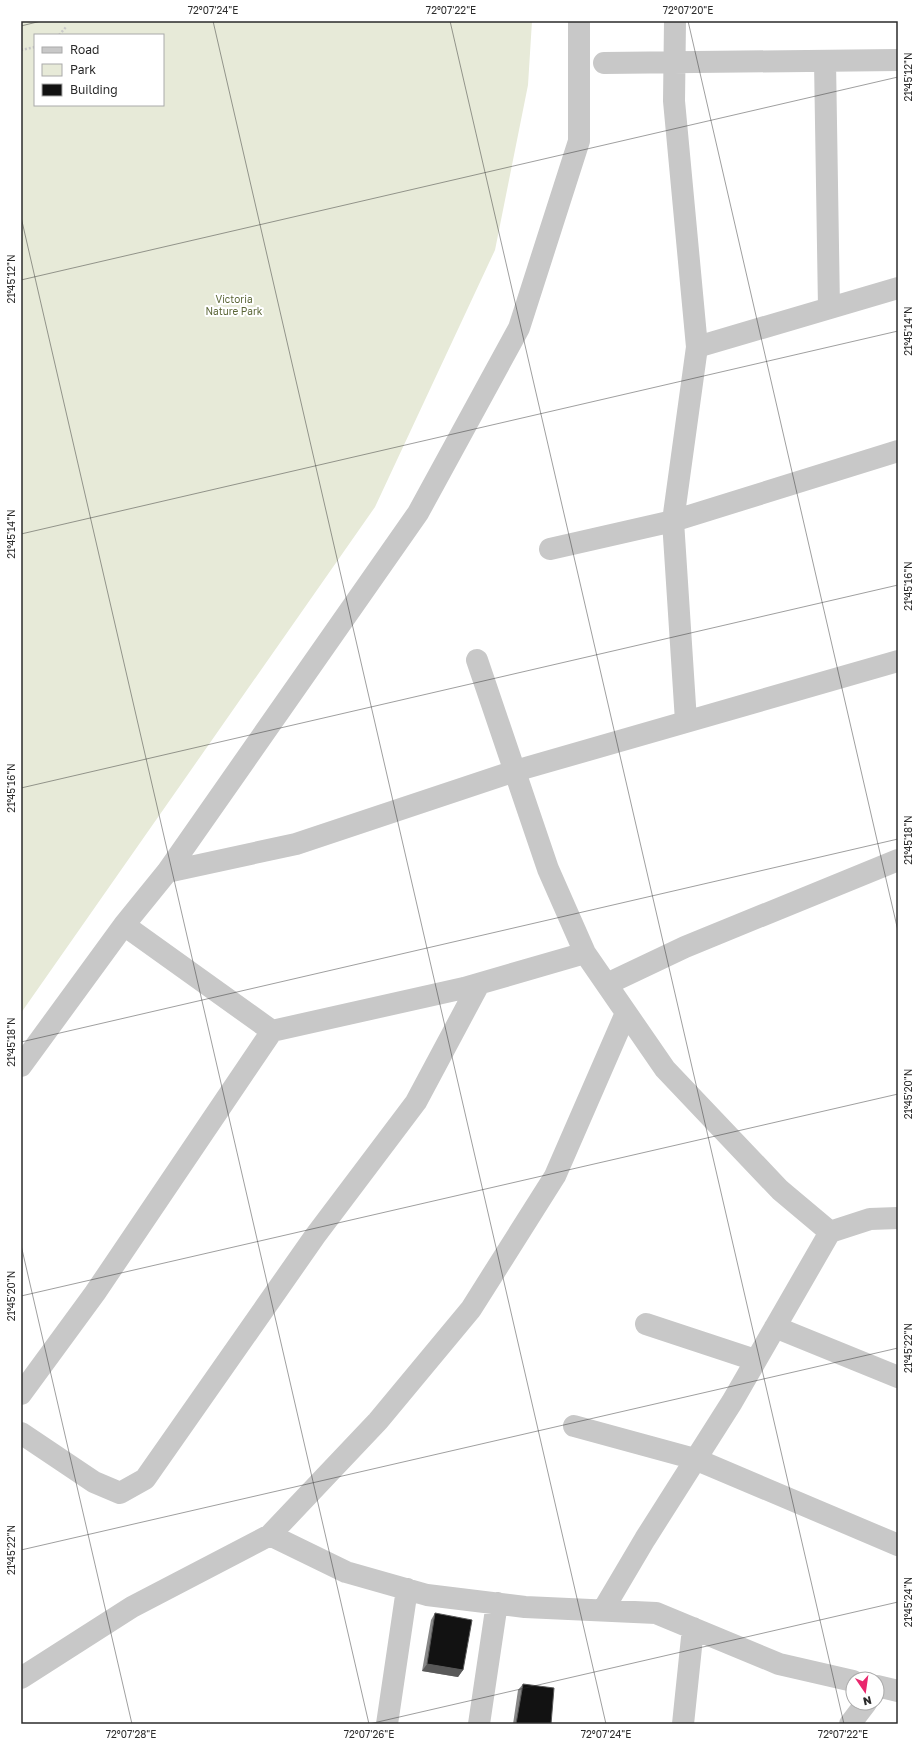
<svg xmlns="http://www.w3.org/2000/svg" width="919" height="1745" font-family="'Golos Text',sans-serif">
<rect width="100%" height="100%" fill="#fff"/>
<path fill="#e7ead8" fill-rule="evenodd" d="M21,21H532L528,85L495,250L375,507L21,1013ZM35,35H163V105H35Z"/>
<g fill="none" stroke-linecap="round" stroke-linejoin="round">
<path stroke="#c8c8c8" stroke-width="2.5" stroke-dasharray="2 2" stroke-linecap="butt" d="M59,35L67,26
M21,50L35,47"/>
<path stroke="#c8c8c8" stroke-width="22" d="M675,21L674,101L697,347L673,521L686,721
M825,61L829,308
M604,63L898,60
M697,347L898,288
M550,549L673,521L898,451
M477,660L548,869L585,953L665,1069L780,1190L830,1232L870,1219L898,1218
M167,872L296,844L515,771L898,661
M124,925L272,1031L464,988L585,953
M607,984L685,947L898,860
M21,1066L124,925L167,872L418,513L519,328L579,141V21
M646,1324L755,1360
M775,1327L898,1377
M21,1394L95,1293L272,1031
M574,1426L695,1459L898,1545
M21,1433L94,1482L120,1493L145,1479L315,1236L416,1102L479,984
M270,1535L378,1421L471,1309L555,1176L626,1013
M603,1610L645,1539L732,1402L830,1232
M21,1678L132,1607L270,1535L346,1572L427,1595L525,1607L656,1613L779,1664L853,1681
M877,1686L898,1691
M387,1724L407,1589
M479,1724L497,1603
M683,1724L693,1628
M850,1724L866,1703"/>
</g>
<path fill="#888" d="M435,1613L463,1670L458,1677L422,1671L431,1620Z
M523,1684L551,1724H513L518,1690Z"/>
<path fill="#595959" d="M427,1664L463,1670L458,1677L422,1671Z"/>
<path fill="#121212" stroke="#595959" d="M435,1613L472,1620L463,1670L427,1664Z
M523,1684L554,1688L551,1724H516Z"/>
<path fill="none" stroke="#2b2b2b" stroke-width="1" stroke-opacity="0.45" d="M213,21L606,1724M450,21L844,1724M688,21L898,931M21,26L41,21M21,217L369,1724M21,280L898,77M21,534L898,331M21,788L898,585M21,1042L898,839M21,1245L132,1724M21,1296L898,1094M21,1550L898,1348M369,1724L898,1602"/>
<g text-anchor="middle" stroke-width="4" stroke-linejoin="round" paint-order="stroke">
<g font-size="10" fill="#5c6738" stroke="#fff">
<text x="234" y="303">Victoria<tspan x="234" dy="12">Nature Park</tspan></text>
</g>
</g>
<rect width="919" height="1745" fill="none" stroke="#ffffff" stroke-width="44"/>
<rect x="34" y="34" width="130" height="72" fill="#ffffff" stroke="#aaaaaa"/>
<rect x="42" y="47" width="20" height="6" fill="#c8c8c8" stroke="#aaaaaa"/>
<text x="70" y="54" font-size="12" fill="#2b2b2b">Road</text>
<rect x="42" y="64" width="20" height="12" fill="#e7ead8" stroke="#aaaaaa"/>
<text x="70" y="74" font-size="12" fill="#2b2b2b">Park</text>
<rect x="42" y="84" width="20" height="12" fill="#121212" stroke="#aaaaaa"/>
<text x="70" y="94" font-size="12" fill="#2b2b2b">Building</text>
<g transform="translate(865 1691) rotate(167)"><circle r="19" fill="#ffffff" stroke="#aaaaaa"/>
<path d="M0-3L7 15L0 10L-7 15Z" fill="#e9276d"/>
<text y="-6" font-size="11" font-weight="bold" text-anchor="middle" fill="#2b2b2b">N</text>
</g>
<rect x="22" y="22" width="875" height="1701" fill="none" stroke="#2b2b2b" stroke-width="1.5"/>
<g font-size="10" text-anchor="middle" fill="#2b2b2b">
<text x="213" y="14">72°07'24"E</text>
<text x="451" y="14">72°07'22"E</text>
<text x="688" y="14">72°07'20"E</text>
<text transform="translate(908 77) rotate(-90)" y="4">21°45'12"N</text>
<text transform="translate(11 279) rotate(-90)" y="4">21°45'12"N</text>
<text transform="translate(908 331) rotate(-90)" y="4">21°45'14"N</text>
<text transform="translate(11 534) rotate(-90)" y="4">21°45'14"N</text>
<text transform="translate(908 586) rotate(-90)" y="4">21°45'16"N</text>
<text transform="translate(11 788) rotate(-90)" y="4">21°45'16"N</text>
<text transform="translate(908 840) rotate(-90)" y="4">21°45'18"N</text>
<text transform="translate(11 1042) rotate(-90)" y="4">21°45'18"N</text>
<text transform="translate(908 1094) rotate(-90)" y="4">21°45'20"N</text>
<text transform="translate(11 1296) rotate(-90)" y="4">21°45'20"N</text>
<text transform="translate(908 1348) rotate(-90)" y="4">21°45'22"N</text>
<text transform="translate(11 1550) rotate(-90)" y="4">21°45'22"N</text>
<text transform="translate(908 1602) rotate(-90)" y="4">21°45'24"N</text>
<text x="131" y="1738">72°07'28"E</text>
<text x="369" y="1738">72°07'26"E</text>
<text x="606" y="1738">72°07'24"E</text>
<text x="843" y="1738">72°07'22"E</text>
</g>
</svg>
